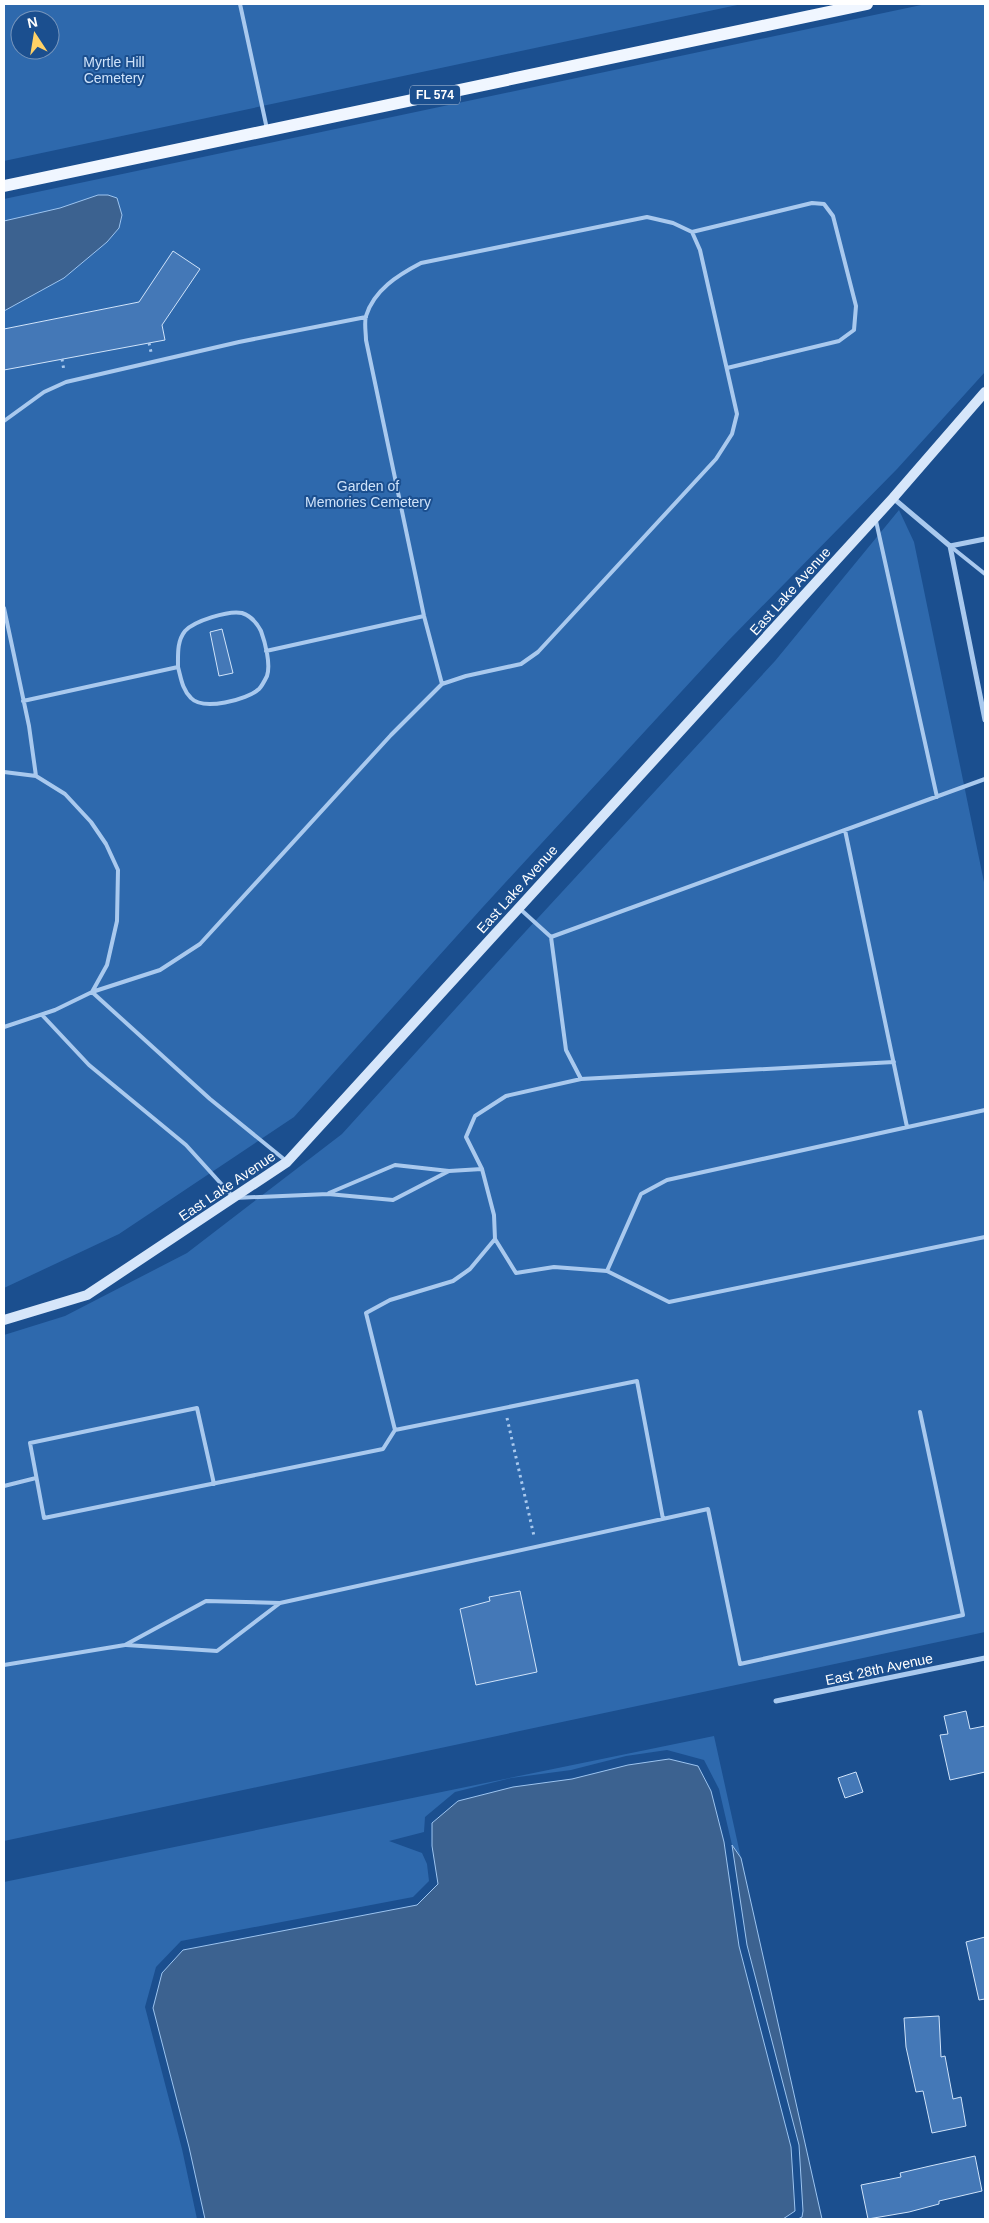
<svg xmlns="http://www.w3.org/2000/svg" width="989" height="2223" font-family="Helvetica,sans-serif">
<rect width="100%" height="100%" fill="#1b4f8f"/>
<path fill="#2e69ad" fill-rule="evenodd" d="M4,4H742L4,161ZM20,20H50V50H20Z
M926,4H985V372L897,469L728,641L482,908L294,1117L119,1234L4,1288V199Z
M899,510L914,542L985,887V1632L4,1841V1335L65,1316L187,1253L342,1134L514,944L775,661Z
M714,1736L741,1858L732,1845L719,1789L704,1760L667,1750L626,1756L571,1770L511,1778L455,1792L425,1817L424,1832L389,1841L422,1853L427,1864L429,1881L413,1897L181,1941L156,1967L145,2007L182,2149L197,2219H4V1882Z"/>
<path fill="#3c6290" stroke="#9cc4f0" d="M98,195H108L117,198L122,215L119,228L107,242L64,278L4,311V221L60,208Z
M669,1759L698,1766L711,1791L724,1842L739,1946L791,2147L795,2211L783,2219H205L189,2147L153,2008L162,1973L183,1950L417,1905L438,1884L432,1846V1823L458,1801L513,1787L572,1779L628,1765Z
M732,1845L741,1858L822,2219H798L802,2217L803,2211L799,2145L747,1945Z"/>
<path fill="#4478b7" stroke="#cfe3fa" d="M173,251L200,269L162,325L165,340L4,370V329L139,302Z
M222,629L233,673L219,676L210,632Z
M520,1591L537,1672L476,1685L460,1609L490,1601L489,1597Z
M966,1711L970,1729L985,1726V1772L950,1780L940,1735L948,1734L944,1716Z
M856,1772L863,1792L845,1798L838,1778Z
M985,1937V1999L979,2000L966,1942Z
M939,2016L941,2057L945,2056L953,2099L961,2097L966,2126L932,2133L923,2091L916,2092L906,2047L904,2018Z
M975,2156L982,2191L939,2201V2204L909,2212L868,2219L861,2185L901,2177L900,2173L930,2166Z"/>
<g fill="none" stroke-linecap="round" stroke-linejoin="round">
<path stroke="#a9c9ee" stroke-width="3" stroke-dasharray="2.5 4" stroke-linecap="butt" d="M149,343L151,352
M62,359L64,371
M507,1418L534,1536"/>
<path stroke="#a9c9ee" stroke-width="4" d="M240,4L267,129
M692,232L812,203L824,204L833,216L856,306L854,330L839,341L727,368
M4,421L44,392L66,382L239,342L366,317
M876,521L937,797
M950,546L985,574
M4,608L29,726L36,776
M266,651L424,616
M23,701L178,667C181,678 182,689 191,698C203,711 247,700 259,689C262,686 265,680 267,676C271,664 265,642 261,631C257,623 251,616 242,613C229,610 194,621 185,631C177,641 178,654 178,667
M4,772L36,776L65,794L91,822L106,844L118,870L117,921L107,965L92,992L55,1010L4,1027
M845,830L907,1127
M519,908L551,937L985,779
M551,937L566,1050L581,1079L894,1062
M42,1015L89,1065L186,1145L234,1198L328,1194L393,1200L449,1171L482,1169L494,1215L495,1239L516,1273L554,1267L607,1271L669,1302L985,1237
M285,1160L210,1099L92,992L160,970L200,944L391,735L442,684L466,676L521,664L538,652L716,459L732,434L737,414L700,250L692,232L673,223L647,217L421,263C398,275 374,290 366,316C364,323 366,333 366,340L424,616L442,684
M482,1169L466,1137L475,1116L506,1096L581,1079
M329,1193L395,1165L449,1171
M607,1271L641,1194L667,1180L985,1110
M395,1430L366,1313L390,1300L453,1281L470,1269L495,1239
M214,1484L197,1408L30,1443L44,1518L383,1449L395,1430L637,1381L663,1519
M4,1486L36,1478
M126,1645L217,1651L280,1603
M4,1665L125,1645L206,1601L280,1603L708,1509L740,1664L963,1615L920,1412"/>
<path stroke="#a9c9ee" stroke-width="5" d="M893,498L950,546L985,720
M950,546L985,539
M776,1701L985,1658"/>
<path stroke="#d6e6fa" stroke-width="10" d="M4,1320L87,1295L287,1162L893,498L985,392"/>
<path stroke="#f0f6ff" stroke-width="12" d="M4,186L867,4"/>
</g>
<g text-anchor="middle" stroke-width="4" stroke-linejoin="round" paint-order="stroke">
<rect fill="#1b4f8f" stroke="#bbcadd" stroke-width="1" x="410" y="85.5" width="50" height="19" rx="4"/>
<g font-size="12" font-weight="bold" fill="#fff">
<text x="435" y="99">FL 574</text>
</g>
<g font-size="14" fill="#cfe3fa" stroke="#1b4f8f">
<text x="114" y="67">Myrtle Hill<tspan x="114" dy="16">Cemetery</tspan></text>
<text x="368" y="491">Garden of<tspan x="368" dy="16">Memories Cemetery</tspan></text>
</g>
<g font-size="14" fill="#fff" stroke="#1b4f8f">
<text transform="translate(790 591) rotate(-48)" y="5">East Lake Avenue</text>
<text transform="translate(517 889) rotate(-48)" y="5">East Lake Avenue</text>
<text transform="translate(227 1186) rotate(-34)" y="5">East Lake Avenue</text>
<text transform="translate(879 1669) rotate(-12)" y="5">East 28th Avenue</text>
</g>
</g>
<rect width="989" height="2223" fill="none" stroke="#ffffff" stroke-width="10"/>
<g transform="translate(35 35) rotate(348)"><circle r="24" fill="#1b4f8f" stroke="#7695bc"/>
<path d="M0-4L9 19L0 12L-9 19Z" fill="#ffd166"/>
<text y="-8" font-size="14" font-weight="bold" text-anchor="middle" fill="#ffffff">N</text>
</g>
</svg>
